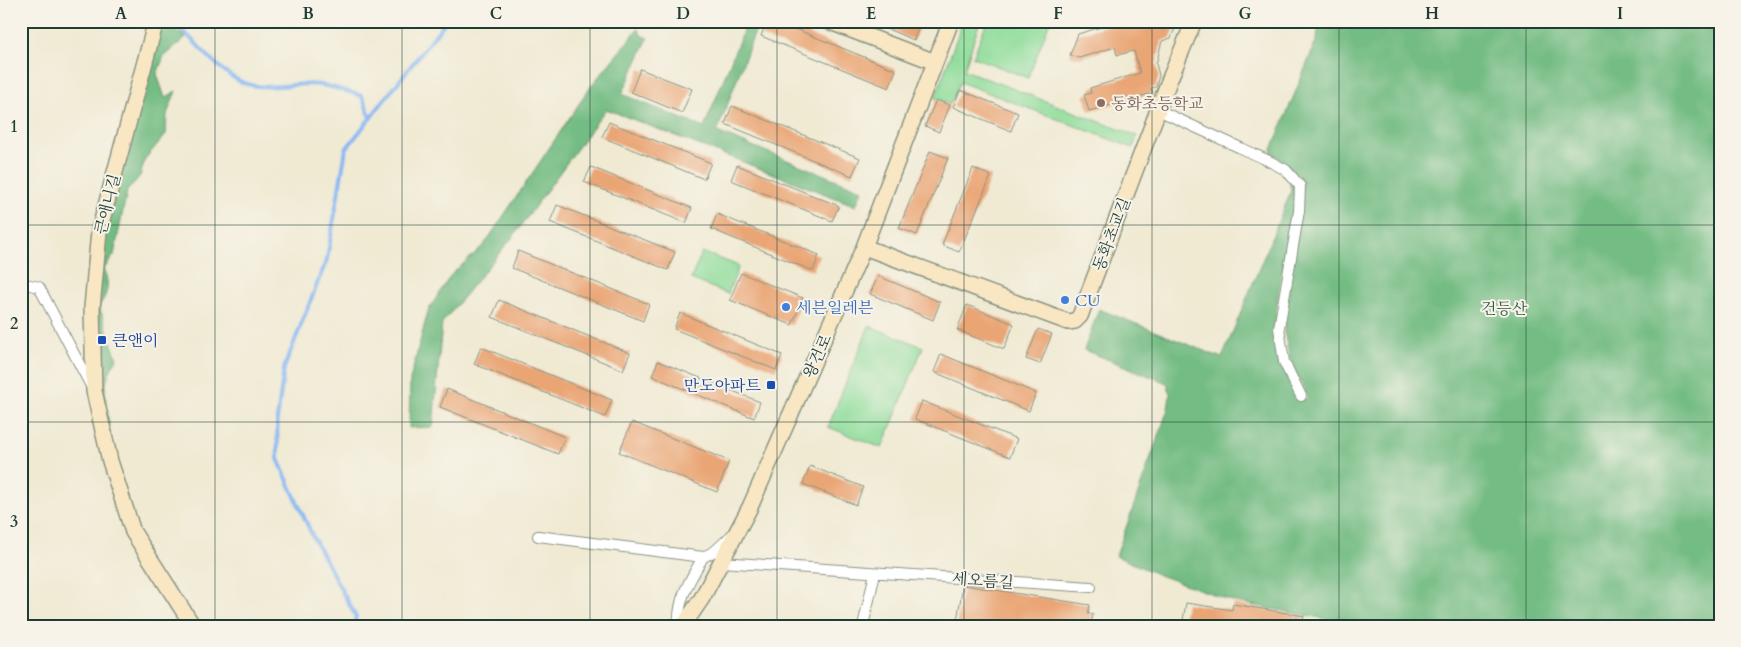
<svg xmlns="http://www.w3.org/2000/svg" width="1741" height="647" font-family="Cardo,'Noto Serif KR',serif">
<rect width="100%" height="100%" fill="#f7f3e8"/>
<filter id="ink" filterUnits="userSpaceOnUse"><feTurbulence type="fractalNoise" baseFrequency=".02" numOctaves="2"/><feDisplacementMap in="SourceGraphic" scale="10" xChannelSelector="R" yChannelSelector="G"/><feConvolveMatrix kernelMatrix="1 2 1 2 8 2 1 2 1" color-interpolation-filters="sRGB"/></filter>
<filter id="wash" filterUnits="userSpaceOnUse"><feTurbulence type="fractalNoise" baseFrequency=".0096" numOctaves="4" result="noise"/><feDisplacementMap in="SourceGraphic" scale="20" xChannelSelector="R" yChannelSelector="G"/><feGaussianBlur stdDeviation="1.12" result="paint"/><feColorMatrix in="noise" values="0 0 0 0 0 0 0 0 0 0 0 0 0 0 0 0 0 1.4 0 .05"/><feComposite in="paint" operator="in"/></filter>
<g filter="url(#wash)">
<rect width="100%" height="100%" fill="#f0ead3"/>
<path fill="#8fdd9b" stroke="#578d68" d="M963,21H980L964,70L1137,136L1133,148L960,82L950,104L935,98Z
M987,21H1050L1028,78L973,57Z
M702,252L739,266L728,294L691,279Z
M869,326L923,347L882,448L828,427Z"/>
<path fill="#73bc83" stroke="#497c5c" d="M747,21H759L717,132L862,190L856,206L606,109L515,234L442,323L433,427L409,428L410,380L428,311L451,275L484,245L591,86L638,29L642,36L648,38L622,94L704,128Z
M1319,21H1720V626H1364L1235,602L1159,575L1116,556L1168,409L1170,394L1167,383L1084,350L1099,309L1222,358L1291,191L1289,177L1296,188L1295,205L1279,289L1273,340L1281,364L1300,400L1308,399L1290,359L1284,332L1302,182L1299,176L1271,152L1317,39Z
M161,26H169L186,37L164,56L157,74L165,98L176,91L167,114L166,134L145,159L140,176L127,191L114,255L104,269C109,285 109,292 99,306L117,359C98,387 107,402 110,433C111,448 110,464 111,479L91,308L106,225Z"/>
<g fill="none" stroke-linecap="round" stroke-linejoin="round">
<path stroke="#88b8f3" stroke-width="4" d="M170,21C194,37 210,63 234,78C261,95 292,81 321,85C335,87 349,92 362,96L371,118
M353,626L356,617L313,537L278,459L277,419L284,368L327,259L346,149L446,21"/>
</g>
<g id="blocks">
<path fill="#eaa575" d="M767,21H776L896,70L889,88L761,36Z
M868,21H921L914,40Z
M1121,21H1136L1137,25L1150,21H1178L1171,38L1162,41L1156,64L1159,75L1156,87L1151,88L1153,93L1089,111L1084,95L1091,93L1090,88L1140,73L1134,51L1117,55L1115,47L1079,58L1070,55L1078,34Z
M640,69L692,89L682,113L631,92Z
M960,90L1018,113L1011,131L953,107Z
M936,100L950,105L939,132L925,126Z
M732,106L860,158L852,176L725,124Z
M609,122L711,163L704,179L602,137Z
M930,151L948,158L917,235L899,228Z
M737,165L839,206L832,221L731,180Z
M591,167L692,208L686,223L584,182Z
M973,168L991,176L959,252L942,245Z
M557,205L675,252L668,270L550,222Z
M717,214L819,255L813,271L711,229Z
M518,251L649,304L643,321L512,268Z
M741,273L803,298L792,325L730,300Z
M878,276L940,302L933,320L870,294Z
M499,300L630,353L623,370L492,317Z
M967,305L1014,324L1004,349L957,330Z
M680,313L782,355L776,370L674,329Z
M1038,329L1052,334L1040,364L1026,359Z
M481,347L612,400L605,417L474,364Z
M941,354L1036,393L1029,411L934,372Z
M658,361L760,402L754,418L652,376Z
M447,389L565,437L558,454L440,407Z
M922,401L1017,439L1010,457L915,419Z
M632,422L729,461L717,492L619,452Z
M810,466L863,487L856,505L803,484Z
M963,585L1090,605L1088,614H1093L1091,626H956Z
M1186,603L1232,610L1233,604L1304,616L1302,626H1182Z"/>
</g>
</g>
<g filter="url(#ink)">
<use href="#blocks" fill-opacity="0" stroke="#889484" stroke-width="1"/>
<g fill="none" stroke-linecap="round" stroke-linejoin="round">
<g stroke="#889484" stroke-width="12">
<path id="street" d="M1158,110L1269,161L1286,170L1300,186L1299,211L1279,328L1284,362L1301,396
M21,283L39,287L92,388
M538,536L703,557L715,551L732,535
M721,562L1091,587
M679,626C677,599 690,580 703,557
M863,626L875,573"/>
</g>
<g stroke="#889484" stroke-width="18">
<path id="secondary" d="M156,21L99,231L92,308L94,391L110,461L133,532L193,626
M828,21L935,62
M864,247L1068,322L1075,321L1080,316L1169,81L1194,21
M683,626L702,598L750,507L864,247L951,21"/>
</g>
<use href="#street" stroke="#fff" stroke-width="10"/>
<use href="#secondary" stroke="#f9e7c3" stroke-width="15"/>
</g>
</g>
<path fill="none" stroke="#1f3d34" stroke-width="1" stroke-opacity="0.55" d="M215,21V626M402,21V626M590,21V626M777,21V626M964,21V626M1152,21V626M1339,21V626M1526,21V626M21,225H1720M21,422H1720"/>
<circle fill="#8d6e63" stroke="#f7f3e8" stroke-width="2" cx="1101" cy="103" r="5"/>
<g fill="#3f7fe0" stroke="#f7f3e8" stroke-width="2">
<circle cx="1065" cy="300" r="5"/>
<circle cx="786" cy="307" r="5"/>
</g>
<g fill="#1a4fb4" stroke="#f7f3e8" stroke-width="2">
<rect x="97" y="335" width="10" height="10" rx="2.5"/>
<rect x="766" y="380" width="10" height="10" rx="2.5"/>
</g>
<g text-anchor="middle" stroke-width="4" stroke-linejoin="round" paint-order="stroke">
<g font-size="16" fill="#785e54" stroke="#f7f3e8" text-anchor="start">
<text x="1111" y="109">동화초등학교</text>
</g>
<g font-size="16" fill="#1f3d34" stroke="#f7f3e8">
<text transform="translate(107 204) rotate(-76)" y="6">큰애니길</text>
<text transform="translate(1111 234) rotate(-69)" y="6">동화초교길</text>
<text transform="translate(817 356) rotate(-66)" y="6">왕건로</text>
<text transform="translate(983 580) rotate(4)" y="6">세오름길</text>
</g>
<g font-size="16" fill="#366cbe" stroke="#f7f3e8" text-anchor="start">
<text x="1075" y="306">CU</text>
<text x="796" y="313">세븐일레븐</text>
</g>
<g font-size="16" fill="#355d49" stroke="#f7f3e8">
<text x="1504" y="314">건등산</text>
</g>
<g font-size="16" fill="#164399" stroke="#f7f3e8" text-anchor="start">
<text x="112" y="346">큰앤이</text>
<text x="761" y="391" text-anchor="end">만도아파트</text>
</g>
</g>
<rect width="1741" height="647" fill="none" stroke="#f7f3e8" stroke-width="55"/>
<rect x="28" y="28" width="1686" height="592" fill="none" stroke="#1f3d34" stroke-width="2"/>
<g font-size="16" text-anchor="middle" font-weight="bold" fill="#1f3d34">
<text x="121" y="19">A</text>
<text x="308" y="19">B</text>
<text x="496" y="19">C</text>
<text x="683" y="19">D</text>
<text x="871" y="19">E</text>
<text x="1058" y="19">F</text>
<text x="1245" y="19">G</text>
<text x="1432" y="19">H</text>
<text x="1620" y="19">I</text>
<text x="14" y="132">1</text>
<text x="14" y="329">2</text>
<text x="14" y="527">3</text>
</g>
</svg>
